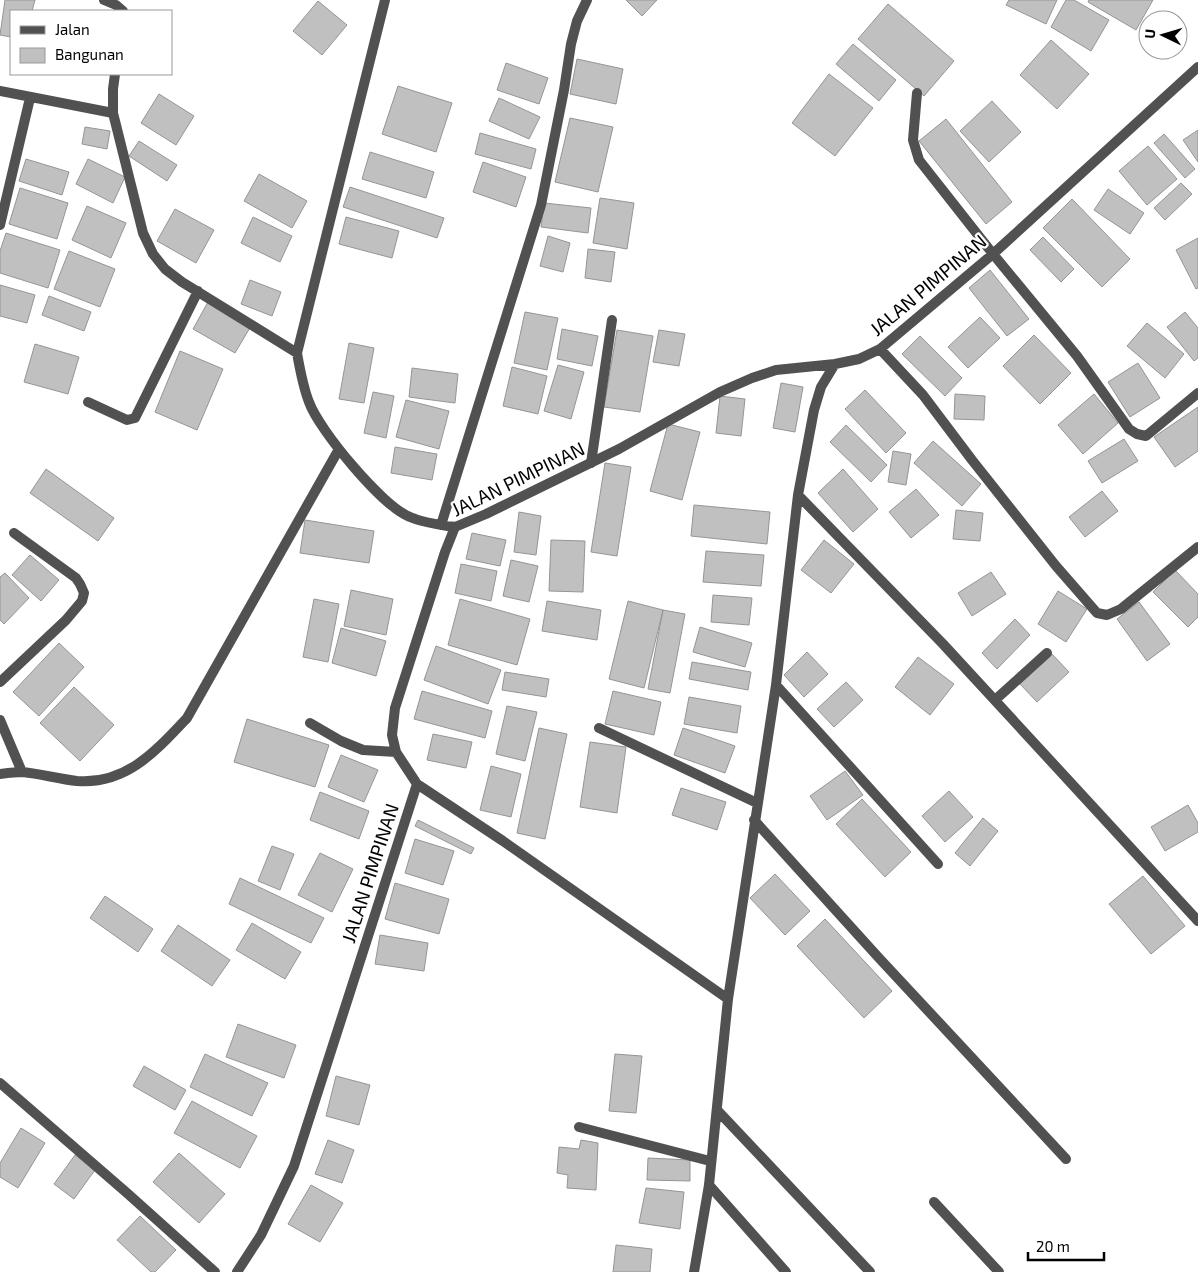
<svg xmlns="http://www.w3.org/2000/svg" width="1198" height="1272" font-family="'Exo 2',sans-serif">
<rect width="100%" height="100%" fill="#fff"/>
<path fill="#c0c0c0" stroke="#959595" d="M5,0H35L32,11H11V37L0,35Z
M626,0H657L642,16Z
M1009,0H1057L1046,24L1006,5Z
M1066,0H1074L1109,20L1091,51L1051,27Z
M1089,0H1153L1136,30L1088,2Z
M318,1L347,25L322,55L293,31Z
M888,4L954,61L924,96L858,39Z
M1051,40L1089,74L1057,109L1020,75Z
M853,44L896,80L879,101L836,64Z
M577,59L623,69L616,104L570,94Z
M506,63L548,78L539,104L497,90Z
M829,74L873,108L835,156L792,123Z
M398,86L452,103L436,152L382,134Z
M159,94L194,116L176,145L141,123Z
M499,98L540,117L529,139L489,121Z
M992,101L1021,132L989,162L960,131Z
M570,118L613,127L598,192L555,182Z
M946,119L1012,202L986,224L919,141Z
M85,127L110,131L107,149L82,144Z
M1198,130V162L1183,140Z
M480,133L536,149L531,169L475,154Z
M1164,134L1195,169L1185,178L1154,143Z
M139,141L177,165L167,181L129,156Z
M1148,146L1177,179L1147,205L1119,171Z
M370,152L434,172L426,198L362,179Z
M26,159L69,172L62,195L19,181Z
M88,159L125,177L113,203L76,184Z
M483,162L526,177L516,207L473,192Z
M259,174L307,201L292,228L244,201Z
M1181,183L1192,194L1165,220L1154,208Z
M350,187L444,218L437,238L343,207Z
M20,188L68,203L57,239L9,224Z
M1108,189L1144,213L1130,234L1094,210Z
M600,198L634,203L627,249L593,243Z
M1072,199L1130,259L1102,287L1043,228Z
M544,203L591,208L588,233L541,227Z
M87,206L126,223L111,258L72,240Z
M175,209L214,230L196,263L157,241Z
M253,217L292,236L280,262L241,243Z
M346,217L399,231L392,258L339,244Z
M6,233L60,250L48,288L0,273V251Z
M548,236L570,243L563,272L540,266Z
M1043,237L1074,269L1061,282L1030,250Z
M1198,238V288L1196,289L1176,250Z
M588,249L615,252L611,282L585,278Z
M69,251L115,269L100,307L54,289Z
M990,270L1029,319L1007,336L969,288Z
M250,280L281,292L272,316L241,304Z
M0,285L35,295L27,323L0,316Z
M49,296L91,312L84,331L42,315Z
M208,302L251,326L235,353L193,329Z
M525,312L558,318L547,370L514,363Z
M1185,312L1198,328V358L1194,361L1167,327Z
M980,317L1000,338L968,368L948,347Z
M1147,323L1184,354L1165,378L1127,346Z
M562,329L598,336L592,366L557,359Z
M617,330L653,336L640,412L604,407Z
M659,330L685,334L679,366L653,362Z
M1034,335L1071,373L1040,404L1003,366Z
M920,336L962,378L945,396L902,354Z
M349,343L374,348L364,403L339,399Z
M35,344L79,357L68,394L24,382Z
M180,351L223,369L197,430L155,412Z
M1138,363L1160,398L1130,417L1108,382Z
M558,365L584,372L571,419L544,411Z
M512,367L547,376L538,414L503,406Z
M412,368L458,374L455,403L409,397Z
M781,383L803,387L795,432L773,428Z
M865,390L906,433L886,453L845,409Z
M373,392L394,396L386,438L364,433Z
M955,394L985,396L984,420L954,419Z
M1094,394L1118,423L1083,454L1058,425Z
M720,396L745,399L741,436L716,433Z
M406,400L449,411L439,449L396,437Z
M1198,407V451L1175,467L1154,437Z
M668,424L700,432L682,500L650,491Z
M846,425L887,465L871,482L830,442Z
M1124,439L1138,461L1102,483L1088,461Z
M933,441L981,484L962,506L914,463Z
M395,447L437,454L432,480L391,473Z
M893,451L911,454L906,485L888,482Z
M605,463L631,467L617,556L591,552Z
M46,469L114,518L98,541L30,493Z
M843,469L878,509L853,532L818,493Z
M916,489L939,515L911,538L889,512Z
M1102,491L1118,511L1085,537L1069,517Z
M694,505L770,512L767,544L691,536Z
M956,510L983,513L980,541L953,539Z
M519,512L541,516L536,555L514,552Z
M305,520L374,531L369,563L300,553Z
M472,533L506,540L500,566L466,559Z
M551,540L585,541L583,592L549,591Z
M824,540L854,564L831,593L801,570Z
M706,551L764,555L761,586L703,582Z
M30,555L59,580L41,601L12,575Z
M511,560L538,566L529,602L503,596Z
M461,564L497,571L491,601L455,593Z
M1175,570L1198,594V617L1188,627L1153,592Z
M991,572L1006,594L972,616L958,593Z
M5,573L29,598L4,624L0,620V577Z
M351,590L393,599L386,635L344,626Z
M1058,591L1087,609L1066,642L1038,624Z
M713,595L752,598L749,625L711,622Z
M314,599L339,604L328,662L303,657Z
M460,599L530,619L517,665L448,645Z
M547,601L601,610L597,640L542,631Z
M628,601L663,610L644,688L609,679Z
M1139,602L1170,644L1147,661L1117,619Z
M663,610L685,614L670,693L648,689Z
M1015,619L1030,635L997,669L982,653Z
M700,627L752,643L745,667L693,652Z
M341,628L386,641L376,676L332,663Z
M59,643L84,667L39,716L13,692Z
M436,646L501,670L488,704L424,680Z
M807,652L828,674L804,697L784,675Z
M1052,654L1069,672L1037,702L1020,684Z
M918,657L954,684L930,715L895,687Z
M692,662L751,672L748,690L689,679Z
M505,672L549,679L546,697L502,690Z
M846,682L863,700L834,727L817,709Z
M74,687L114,725L80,761L40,723Z
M422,691L492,711L485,738L414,719Z
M613,691L661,702L654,735L605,724Z
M689,697L741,706L737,733L684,724Z
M507,706L537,712L525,761L496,754Z
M247,719L329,745L315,787L234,762Z
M539,728L567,734L545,839L517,833Z
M683,728L735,746L725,773L674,755Z
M433,734L472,742L466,768L427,760Z
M590,742L626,747L617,813L580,807Z
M341,755L378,770L364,802L328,787Z
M491,766L521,774L511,817L480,810Z
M845,771L863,795L827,820L810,796Z
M681,788L726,802L717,830L672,815Z
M949,791L973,817L945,842L922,816Z
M320,792L369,811L359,839L310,820Z
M862,799L911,852L885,877L836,824Z
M1188,805L1198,823V832L1165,851L1151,827Z
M983,818L998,831L970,866L955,853Z
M418,820L474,848L471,854L415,826Z
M415,839L454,851L443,885L405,873Z
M272,846L294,854L280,890L258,881Z
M320,853L353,869L332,912L298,895Z
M775,874L810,911L785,935L750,898Z
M1143,876L1185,926L1151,954L1109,904Z
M240,878L324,918L311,943L229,904Z
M395,883L449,899L439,934L385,919Z
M105,896L153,929L138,952L90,918Z
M825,919L892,991L864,1018L797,946Z
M252,923L301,952L285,979L236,950Z
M178,925L230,960L212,986L161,951Z
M380,935L428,943L424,971L375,964Z
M238,1024L296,1045L284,1078L226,1057Z
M205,1054L268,1083L252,1116L190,1087Z
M615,1054L642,1056L636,1113L609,1111Z
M144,1066L186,1090L175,1110L133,1086Z
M336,1076L370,1085L359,1125L326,1116Z
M192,1101L257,1136L240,1168L174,1133Z
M21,1128L45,1143L18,1188L0,1177V1163Z
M328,1140L354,1150L342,1183L315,1174Z
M581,1140L598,1143L596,1190L567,1188L568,1175L557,1173L559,1147L579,1149Z
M179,1153L225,1194L199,1223L153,1182Z
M75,1155L95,1170L74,1199L54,1184Z
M648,1158L690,1160V1181L647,1180Z
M311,1185L343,1203L320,1242L288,1224Z
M646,1188L684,1192L680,1229L639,1223Z
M140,1216L176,1250L155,1272H151L117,1240Z
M616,1245L652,1249L650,1272H613Z"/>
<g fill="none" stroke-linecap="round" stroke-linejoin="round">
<path stroke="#515151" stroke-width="10" d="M591,463L612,320
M709,1185L786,1272"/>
<path stroke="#515151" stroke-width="10" d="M104,0L116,5L123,11
M385,0L297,353C300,370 303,387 309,402C319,430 382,506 410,517C424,523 440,525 455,527
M115,74L113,89V113L143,233L153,254L165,269L182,282L297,353
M0,91L113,113
M917,93L913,140L919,160L993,254L1077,356L1129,429L1137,434L1146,436L1198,393
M0,225L30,98
M880,349L923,395L972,460L1056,566L1097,613L1107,615L1121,609L1198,547
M88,402L127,420L135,418L198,291
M798,495L943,644L1198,921
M441,525L541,205L564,90L571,44L577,21L587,0
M0,682L66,620L82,601L84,593L80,584L76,578L14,533
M776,685L938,864
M995,700L1047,653
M0,720L22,772
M310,723L341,741L363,750L396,752
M599,728L757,803
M0,774C8,773 16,772 23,772C41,774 59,779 77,781C126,785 156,751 187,718L339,449
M417,784L503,841L728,999
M754,820L879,958L1066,1159
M0,1083L127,1193L215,1272
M717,1110L870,1272
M579,1127L710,1161
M934,1202L999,1272
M237,1272L261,1235L294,1166L417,784L396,752L392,735L395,708L445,552L455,527L486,514L619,449L720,392L752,378L776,370L835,364L859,359L880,349L993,254L1198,67
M694,1272L709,1185L728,999L776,685L798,495L814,410L821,387L835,364"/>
</g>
<g text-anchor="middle" stroke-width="4.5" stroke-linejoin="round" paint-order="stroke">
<g font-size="19" fill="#000" stroke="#fff">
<text transform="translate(928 285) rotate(-40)" y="7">JALAN PIMPINAN</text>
<text transform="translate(518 479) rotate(-26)" y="7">JALAN PIMPINAN</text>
<text transform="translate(370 873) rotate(-72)" y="7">JALAN PIMPINAN</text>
</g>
</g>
<rect x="10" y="10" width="162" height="65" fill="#ffffff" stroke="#999999"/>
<rect x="20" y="26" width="25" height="8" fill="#515151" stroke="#999999"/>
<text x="55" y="35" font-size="15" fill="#000000">Jalan</text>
<rect x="20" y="48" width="25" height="15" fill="#c0c0c0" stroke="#999999"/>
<text x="55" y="60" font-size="15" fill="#000000">Bangunan</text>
<g transform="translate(1163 35) rotate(275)"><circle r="24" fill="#ffffff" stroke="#999999"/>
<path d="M0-4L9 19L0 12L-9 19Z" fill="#000000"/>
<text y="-8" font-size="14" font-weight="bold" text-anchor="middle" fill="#000000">U</text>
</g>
<path d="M1028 1252v8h76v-8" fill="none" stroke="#000000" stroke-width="2.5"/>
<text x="1036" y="1252" font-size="15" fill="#000000" stroke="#ffffff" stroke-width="4" paint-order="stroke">20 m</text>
</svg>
